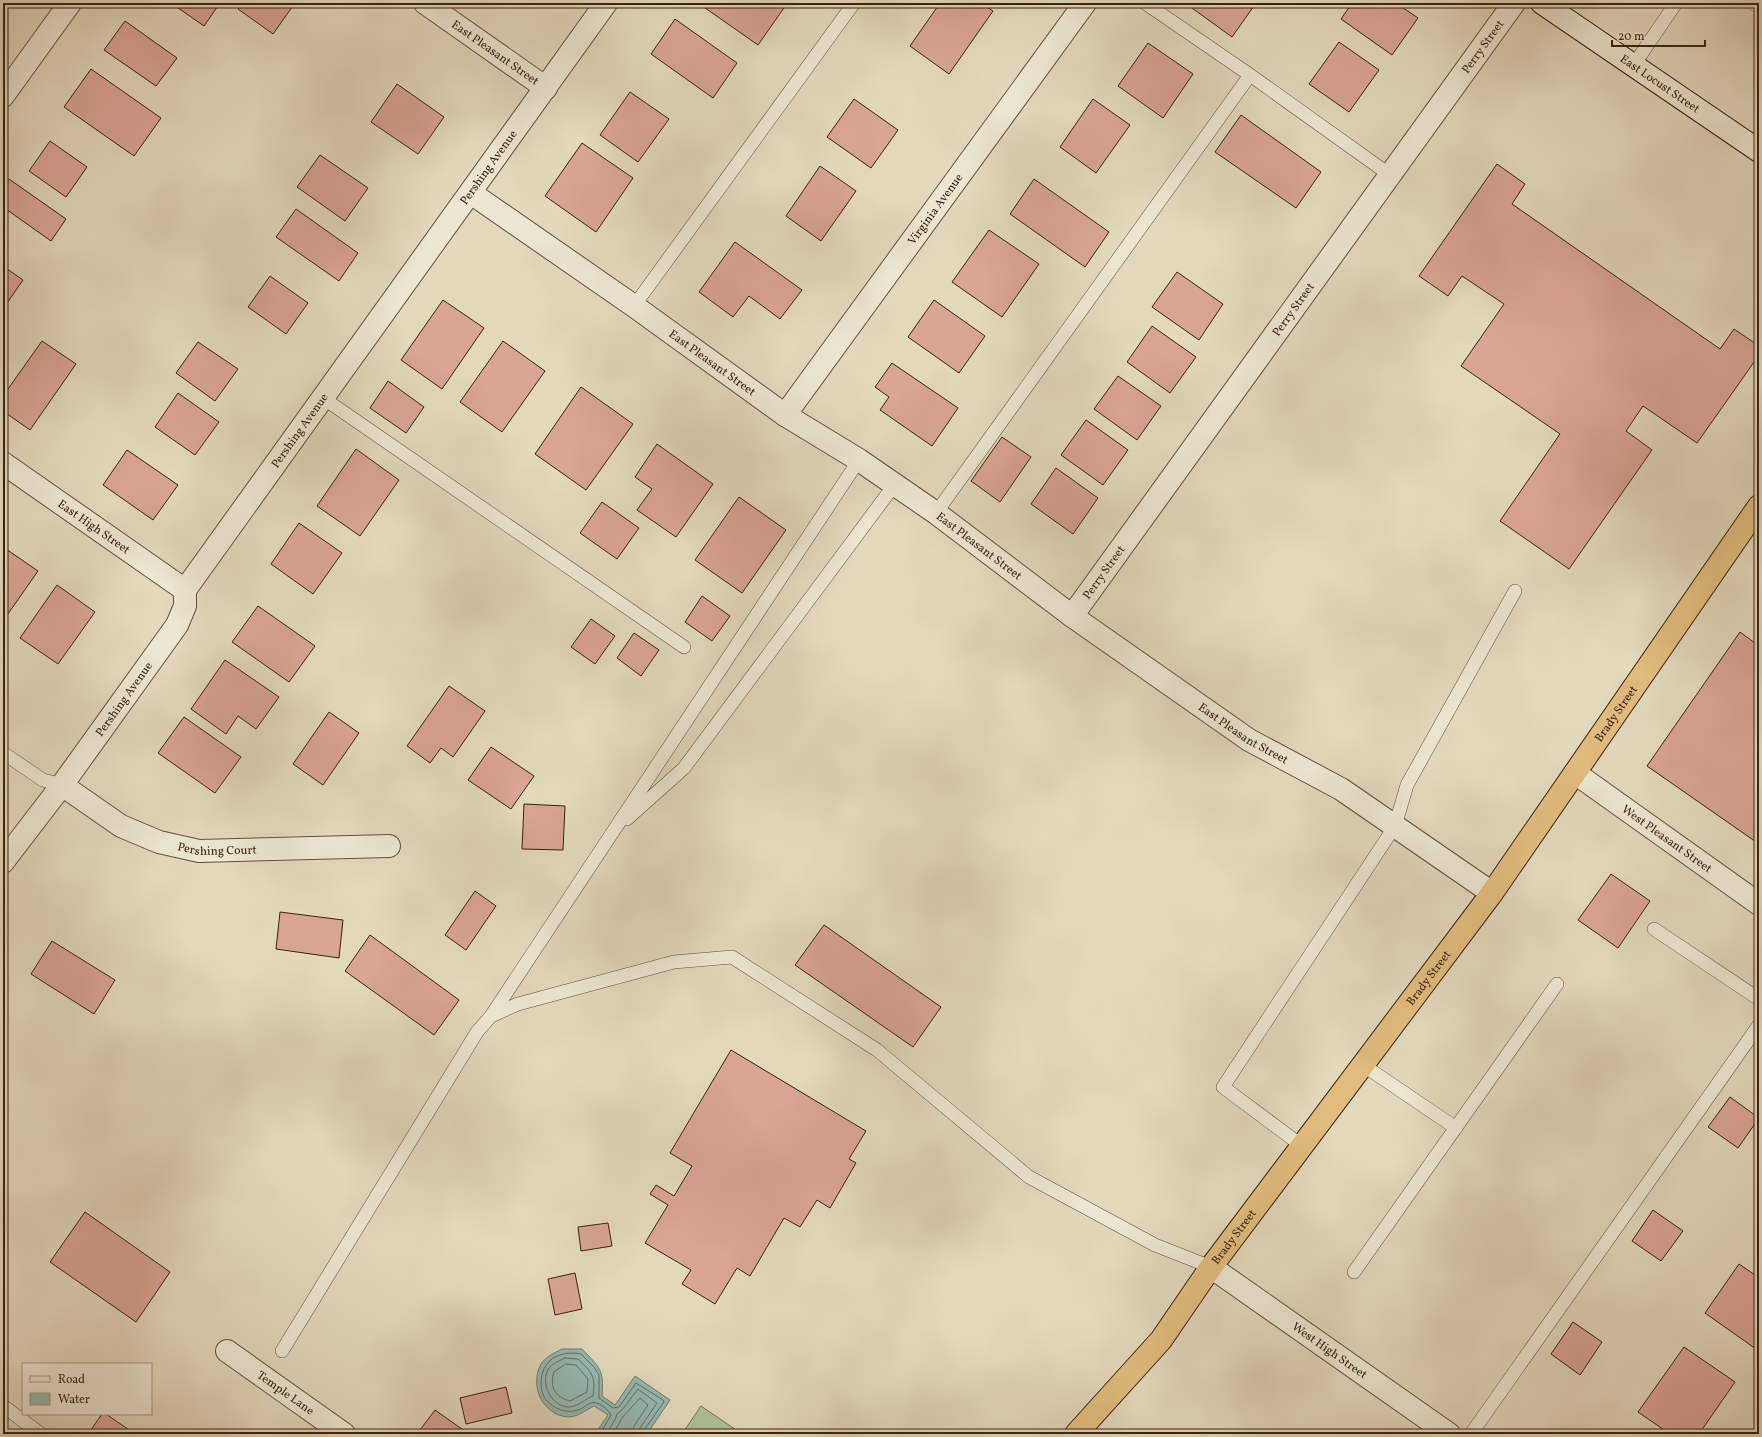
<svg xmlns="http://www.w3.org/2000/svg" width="1762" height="1437" font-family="Vollkorn,serif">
<rect width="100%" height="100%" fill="#e2d8bc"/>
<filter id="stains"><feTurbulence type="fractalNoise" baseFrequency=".005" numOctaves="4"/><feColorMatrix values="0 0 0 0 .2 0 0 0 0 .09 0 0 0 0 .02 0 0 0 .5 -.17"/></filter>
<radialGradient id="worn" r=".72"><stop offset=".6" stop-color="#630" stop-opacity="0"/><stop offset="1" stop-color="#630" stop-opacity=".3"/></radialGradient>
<path fill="#adc096" stroke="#747154" d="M701,1406L742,1434H682Z"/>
<path fill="#95b9b2" stroke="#717d72" d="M562,1349H582C600,1368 604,1369 602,1396L615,1405L635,1376L670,1400L647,1434H595L608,1415L594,1406C586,1410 578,1417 568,1417C543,1415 530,1387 540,1366C544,1357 555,1353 562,1349Z"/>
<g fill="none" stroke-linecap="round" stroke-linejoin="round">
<path stroke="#686e62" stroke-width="1" d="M565,1358L578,1359C592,1372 596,1377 593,1396C585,1399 579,1406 570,1407C552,1408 539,1383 549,1368C553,1363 559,1361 565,1358Z
M566,1364L576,1365L588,1379L587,1392L570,1401C555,1397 549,1387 554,1372Z
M600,1434L611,1415C609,1410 597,1400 591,1403C586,1404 583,1409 578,1410C567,1414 555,1409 547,1401C543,1397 541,1389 541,1384C541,1360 559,1350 581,1354L594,1367L599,1375V1398L613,1408L619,1407L636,1383L663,1400L664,1402L644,1430V1434
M606,1434L615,1420L617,1414L622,1410L638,1389L657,1403L640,1428L639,1434
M613,1434L622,1418L640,1398L648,1405L634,1426L633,1434"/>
</g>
<path fill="#d8a493" stroke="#3a2211" d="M171,3H220L204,26Z
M243,3H295L273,34L238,9Z
M512,3H521L518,7Z
M698,3H782L786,5L758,45Z
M940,3H981L993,11L949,74L910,46Z
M1185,3H1256L1232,37Z
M1352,3H1396L1418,18L1392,55L1341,19Z
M675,19L737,63L713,98L651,54Z
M125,21L177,58L156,86L104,50Z
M1339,42L1379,70L1349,112L1309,84Z
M1148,43L1193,74L1163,118L1118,86Z
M91,69L161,118L134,156L64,107Z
M397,84L444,117L418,154L371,122Z
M630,92L669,119L638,162L600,135Z
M854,99L898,130L871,168L827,137Z
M1093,99L1130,125L1096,173L1060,147Z
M1241,115L1321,172L1296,208L1215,152Z
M50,141L87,167L66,197L29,171Z
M582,143L633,178L596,232L545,196Z
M320,155L368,188L345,221L297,187Z
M1497,164L1525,184L1512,204L1720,349L1734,329L1759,346V355L1697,443L1643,406L1626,431L1652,450L1569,569L1500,521L1560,434L1461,366L1504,304L1462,276L1448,296L1419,276Z
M820,166L856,191L821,241L786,216Z
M9,179L66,219L51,241L3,207V188Z
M1034,179L1109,232L1085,267L1010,214Z
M296,209L358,253L339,281L276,237Z
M989,230L1039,264L1002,317L952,282Z
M735,242L802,290L780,319L749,296L733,317L699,292Z
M3,266L23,280L3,309Z
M1177,272L1223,304L1199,340L1152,307Z
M270,276L308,303L286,334L248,307Z
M443,300L484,328L442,389L401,360Z
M934,300L985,336L959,373L908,337Z
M1152,326L1196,357L1170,393L1127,362Z
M42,341L76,364L30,430L3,411V396Z
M503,341L545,371L502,432L460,402Z
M198,342L238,369L215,401L176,373Z
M892,363L958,408L932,446L880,410L889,397L875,387Z
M1118,376L1161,406L1137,440L1094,409Z
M388,381L424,407L406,433L370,408Z
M581,387L633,424L586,490L535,454Z
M178,393L219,422L195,455L155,427Z
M1086,420L1128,450L1103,485L1061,455Z
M1002,437L1031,457L1000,502L971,481Z
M657,444L713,484L676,537L637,510L652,489L635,477Z
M356,449L399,480L360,536L317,506Z
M127,450L178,485L153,520L103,485Z
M1056,468L1098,498L1073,534L1031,504Z
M739,497L786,530L742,593L695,560Z
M602,502L639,528L617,559L580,533Z
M299,523L342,553L313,594L271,564Z
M3,547L38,571L3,621Z
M57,585L95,612L58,664L20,638Z
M702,596L730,616L712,641L685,622Z
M258,606L315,646L289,682L232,642Z
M591,619L615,636L595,664L571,647Z
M1740,632L1759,646V844L1647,766Z
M634,633L659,650L641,676L617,658Z
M225,660L279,697L256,729L238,716L226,734L191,709Z
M449,686L485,711L453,757L441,748L430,763L407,746Z
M329,712L359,733L323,785L293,764Z
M184,717L241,757L215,793L158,753Z
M491,747L534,776L511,809L468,780Z
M524,804L565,806L563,850L522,849Z
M1611,874L1650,901L1618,948L1578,920Z
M475,891L496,906L466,950L445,935Z
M280,912L343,920L339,958L276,949Z
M824,925L941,1007L913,1047L795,965Z
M370,935L459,1000L434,1035L345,971Z
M52,941L115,980L94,1014L31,974Z
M731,1050L866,1131L849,1159L856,1163L830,1208L817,1200L800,1227L784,1218L750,1276L737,1268L715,1304L682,1284L691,1270L645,1243L668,1205L650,1194L656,1185L674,1196L692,1166L670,1153Z
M1730,1097L1759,1118L1738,1148L1708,1127Z
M1653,1210L1683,1231L1661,1261L1632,1241Z
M85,1212L170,1272L136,1322L50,1262Z
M608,1223L612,1246L581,1251L578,1227Z
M1739,1264L1758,1277L1759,1276V1344L1756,1349L1705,1313Z
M575,1273L582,1309L555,1315L548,1279Z
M1573,1322L1602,1342L1580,1375L1551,1354Z
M1684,1347L1735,1382L1699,1434H1670L1638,1412Z
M506,1387L512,1413L466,1424L460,1398Z
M435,1410L469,1434H417Z
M102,1414H106L135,1434H88Z"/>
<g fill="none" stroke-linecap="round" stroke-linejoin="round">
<g stroke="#64503c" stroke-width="14">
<path id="lane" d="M1145,3L1250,75L1390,175
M1753,3L1759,7
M1633,66L1676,3
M634,306L854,3
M323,398L684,647
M936,513L1250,75
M3,753L43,780L62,785
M627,819L684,768L895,484
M1654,929L1759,999
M491,1016L518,1004L674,962L732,957L877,1050L1029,1177L1155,1245L1211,1267
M1363,1065L1456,1128
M1302,1146L1223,1087L1395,826L1407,785L1515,591
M1354,1272L1557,984
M282,1351L477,1032L491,1016L859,460
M3,1406L41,1434
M1471,1434L1759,1025"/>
</g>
<g stroke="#64503c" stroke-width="24">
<g id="street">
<path id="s1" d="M425,3L546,88"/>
<path d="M3,96L70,3"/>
<path id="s2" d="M471,193L634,306L785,415L859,460L936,513L1072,616L1249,740L1341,789L1492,893"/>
<path id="s3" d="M785,415L1085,3"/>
<path id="s4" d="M3,463L185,590"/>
<path id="s5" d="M1072,616L1514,3"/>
<path id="s6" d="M1575,773L1759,904"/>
<path id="s7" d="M62,785L121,826L159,842L199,851L389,846"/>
<path id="s8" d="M3,862L62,785L177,625L185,606V590L606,3"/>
<path id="s9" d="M1211,1267L1449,1434"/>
<path id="s10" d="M227,1351L344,1434"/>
</g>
</g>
<g stroke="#3a2211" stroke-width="24">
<g id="secondary">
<path id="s11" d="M1542,3L1759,151"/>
</g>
</g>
<g stroke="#3a2211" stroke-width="24">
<g id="highway">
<path id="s12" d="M1076,1434L1161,1340L1211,1267L1492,893L1759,506"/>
</g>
</g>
<use href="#lane" stroke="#ece6d3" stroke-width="13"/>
<use href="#street" stroke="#ece6d3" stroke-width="22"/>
<use href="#secondary" stroke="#ece6d3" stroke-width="22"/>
<use href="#highway" stroke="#e1bc7e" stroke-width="22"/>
</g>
<g text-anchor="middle" stroke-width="3.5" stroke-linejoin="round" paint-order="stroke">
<g font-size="12" fill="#3a2211" stroke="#ece6d3">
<text dy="4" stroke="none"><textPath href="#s5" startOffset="702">Perry Street</textPath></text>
<text dy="4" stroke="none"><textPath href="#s1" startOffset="86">East Pleasant Street</textPath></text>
<text dy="4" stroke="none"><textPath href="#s11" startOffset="143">East Locust Street</textPath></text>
<text dy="4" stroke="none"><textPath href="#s8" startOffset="851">Pershing Avenue</textPath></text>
<text dy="4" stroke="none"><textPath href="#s3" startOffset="255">Virginia Avenue</textPath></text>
<text dy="4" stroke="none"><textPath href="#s5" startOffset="378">Perry Street</textPath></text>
<text dy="4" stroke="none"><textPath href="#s2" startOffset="295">East Pleasant Street</textPath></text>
<text dy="4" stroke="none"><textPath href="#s8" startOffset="527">Pershing Avenue</textPath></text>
<text dy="4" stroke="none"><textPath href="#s4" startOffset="111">East High Street</textPath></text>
<text dy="4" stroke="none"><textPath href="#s2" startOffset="619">East Pleasant Street</textPath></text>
<text dy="4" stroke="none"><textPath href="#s5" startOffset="54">Perry Street</textPath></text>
<text dy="4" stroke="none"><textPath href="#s8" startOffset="203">Pershing Avenue</textPath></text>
<text dy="4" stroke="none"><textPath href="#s12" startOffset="901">Brady Street</textPath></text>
<text dy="4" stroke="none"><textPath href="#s2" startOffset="943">East Pleasant Street</textPath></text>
<text dy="4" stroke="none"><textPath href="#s6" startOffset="113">West Pleasant Street</textPath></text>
<text dy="4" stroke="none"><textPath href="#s7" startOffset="172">Pershing Court</textPath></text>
<text dy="4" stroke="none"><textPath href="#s12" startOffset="577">Brady Street</textPath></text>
<text dy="4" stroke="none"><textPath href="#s12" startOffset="253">Brady Street</textPath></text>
<text dy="4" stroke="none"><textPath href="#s9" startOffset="145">West High Street</textPath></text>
<text dy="4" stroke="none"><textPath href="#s10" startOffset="72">Temple Lane</textPath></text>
</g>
</g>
<rect width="1762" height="1437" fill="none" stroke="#e2d8bc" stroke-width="16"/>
<rect x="4" y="4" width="1754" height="1429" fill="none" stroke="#3a2211" stroke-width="2"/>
<rect x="8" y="8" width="1746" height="1421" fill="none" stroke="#3a2211"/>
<rect x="22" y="1363" width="130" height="52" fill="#ece6d3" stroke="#a59885"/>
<rect x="30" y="1376" width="20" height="6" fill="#ece6d3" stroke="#a59885"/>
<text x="58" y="1383" font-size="12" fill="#3a2211">Road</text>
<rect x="30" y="1393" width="20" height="12" fill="#95b9b2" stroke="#a59885"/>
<text x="58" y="1403" font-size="12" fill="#3a2211">Water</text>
<path d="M1612 40v6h93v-6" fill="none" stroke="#3a2211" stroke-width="2"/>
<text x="1618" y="40" font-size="12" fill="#3a2211" stroke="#ece6d3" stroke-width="3" paint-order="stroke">20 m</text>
<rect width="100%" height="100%" filter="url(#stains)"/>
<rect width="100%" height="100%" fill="url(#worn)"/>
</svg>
